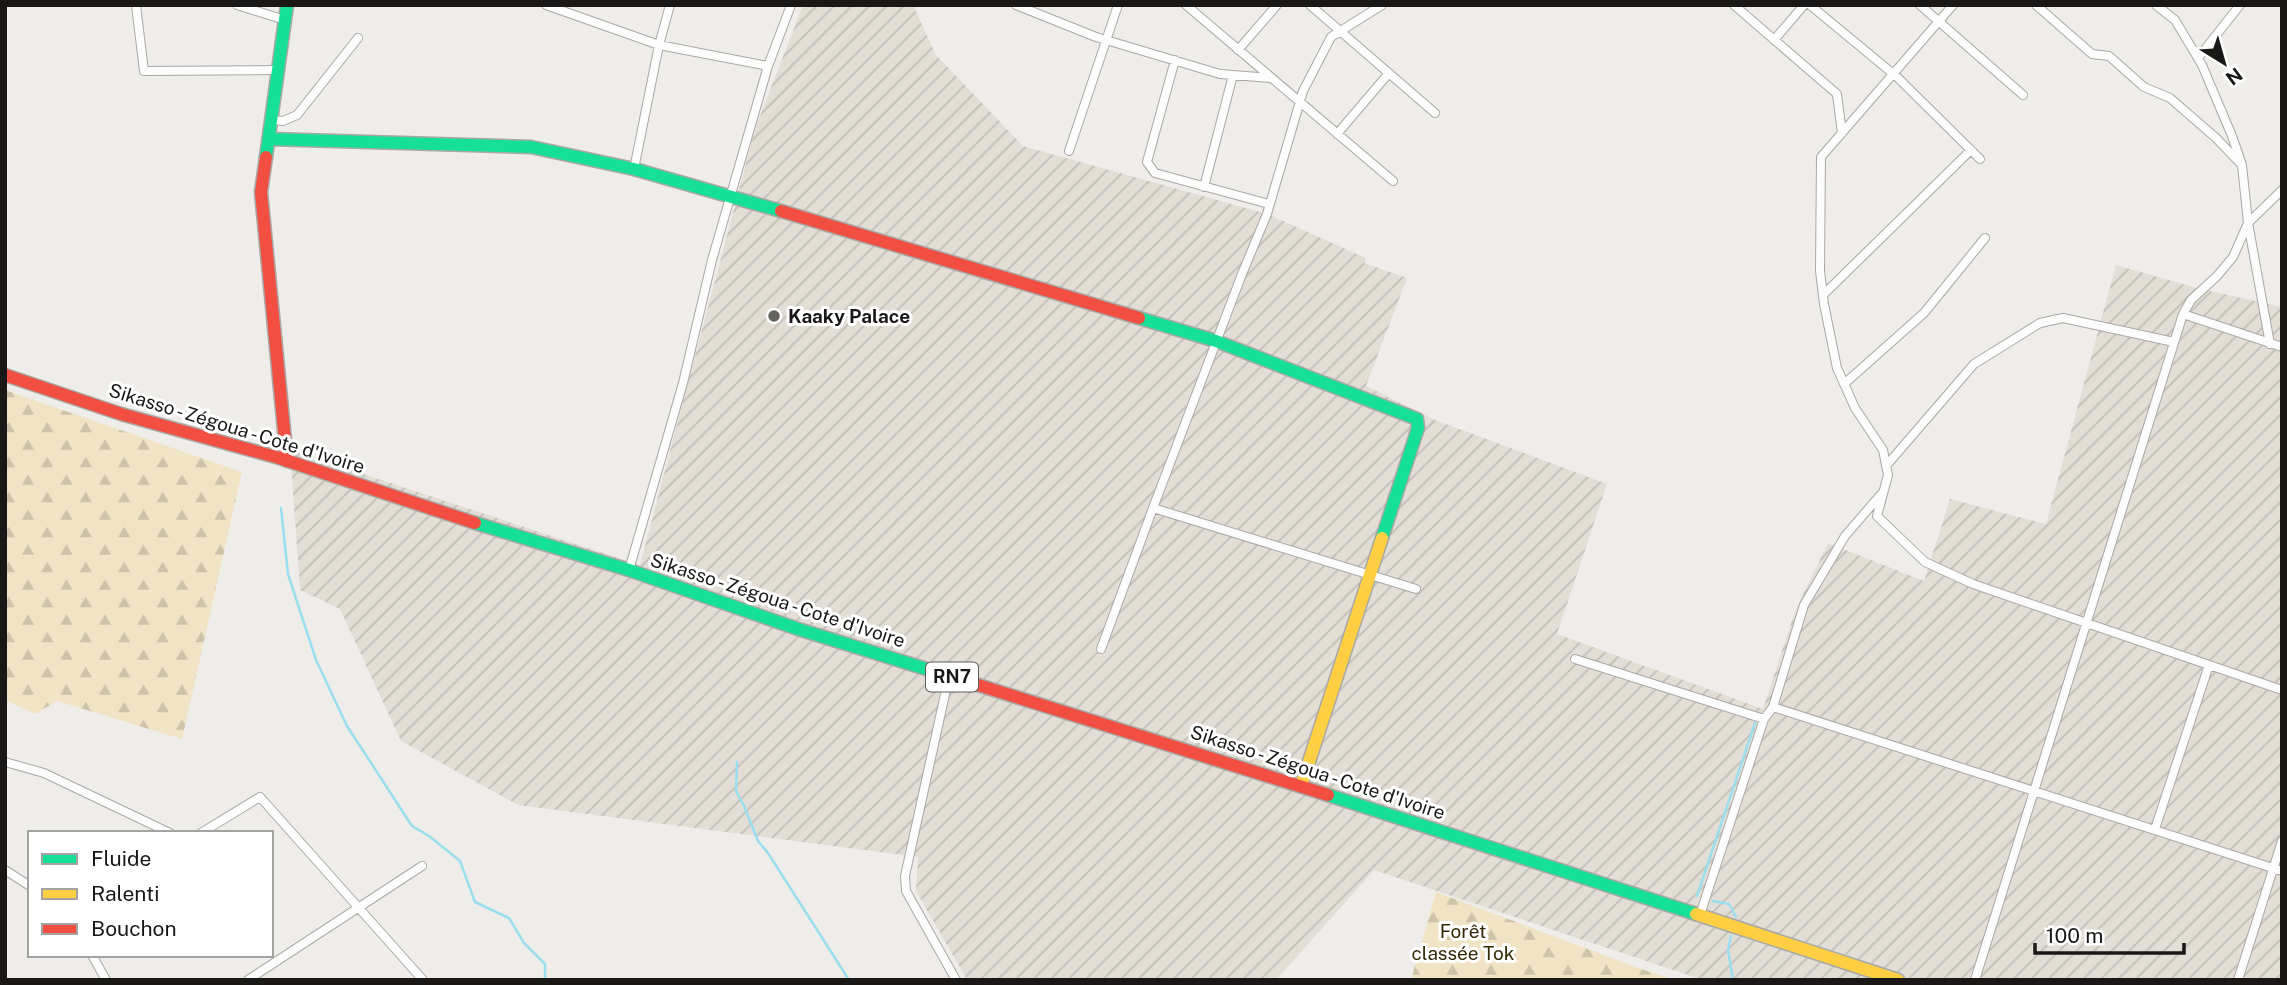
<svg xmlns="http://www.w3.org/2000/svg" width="2287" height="985" font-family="'Public Sans',sans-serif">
<defs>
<pattern id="industrial-furrows" width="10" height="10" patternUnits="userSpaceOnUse" patternTransform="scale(1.75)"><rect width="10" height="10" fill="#e2ded6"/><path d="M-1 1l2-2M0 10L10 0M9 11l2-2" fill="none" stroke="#c1beb7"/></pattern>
<pattern id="forest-firs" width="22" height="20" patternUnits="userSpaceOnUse" patternTransform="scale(1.75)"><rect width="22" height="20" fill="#f1e4c5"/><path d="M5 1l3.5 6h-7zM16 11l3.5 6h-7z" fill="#cec3a8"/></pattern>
</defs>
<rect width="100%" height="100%" fill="#efedea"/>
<path fill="url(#industrial-furrows)" d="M803,5H913L936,55L1023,146L1267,214L1366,258L1364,263L1407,278L1366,386L1435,420L1607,484L1557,634L1763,709L1795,611L1828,543L1924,581L1950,499L2046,524L2116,265L2197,288L2282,307V980H1703L1374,870L1276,980H972L966,978L916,891L918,857L518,805L401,741L340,609L300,590L290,450L640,565L755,129Z"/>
<path fill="url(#forest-firs)" d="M5,390L242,472L182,739L57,701L35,714L5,700Z
M1436,892L1644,970L1676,980H1411Z"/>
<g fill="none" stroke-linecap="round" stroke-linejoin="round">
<path stroke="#9adef0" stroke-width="2.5" d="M281,508L288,574L316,660L347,726L412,826L429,836L460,861L475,902L509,918L524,943L545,964V980
M737,762L736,791L744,806L758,841L768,853L849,980
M1697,896L1755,723
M1713,901L1729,904L1736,917
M1731,936L1728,950L1733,980"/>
<g stroke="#a9a8a5" stroke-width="10">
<path id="street" d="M136,5L144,71L278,70
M237,5L285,20
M546,5L659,45L768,66
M1016,5L1096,37L1220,74L1271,78
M1186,5L1393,181
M1310,5L1435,113
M1382,5L1331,37L1303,91L1267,214L1242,274L1153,508L1416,589
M1734,5L1837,94L1842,133
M1810,5L1897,77L1980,159
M1920,5L2023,95
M1953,5L1821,157L1820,271L1824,304L1837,368L1855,408L1883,450L1888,475L1877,516L1925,562L1973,584L2282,690
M2036,5L2092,54L2109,56L2144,87L2170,98L2216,138L2240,163
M2156,5L2175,20L2202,65L2232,136L2242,165L2248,223L2270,344
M1774,40L1804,5
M1238,50L1277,5
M2198,58L2240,5
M1175,60L1147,162L1155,173L1269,204
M271,120L283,121L297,115L358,38
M1337,134L1389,73
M1069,151L1118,5
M634,169L659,45L670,5
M1204,187L1233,75
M1823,295L1971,150
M2183,314L2282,347
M1844,384L1924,313L1985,238
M1886,466L1974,364L2040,323L2063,318L2174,342
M629,570L683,383L712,260L768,66L791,5
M1101,649L1153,508
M1575,659L1764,719
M949,676L905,876L906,891L956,980
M1773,707L1804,605L1845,536L1883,492
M5,762L44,773L170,833
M2155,829L2209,665
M201,833L260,797L423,980
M5,870L30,886
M1700,915L1764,719L1773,707L2282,871
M92,955L106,980
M248,980L422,866
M1975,980L2183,314L2191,300L2217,276L2233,257L2248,223L2282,190
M2238,980L2282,841"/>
</g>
<g stroke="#a9a8a5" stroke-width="15">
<path id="fast" d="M269,139L531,147L634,169L781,211
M266,157L287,5
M1139,318L1216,341L1417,419L1418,428L1382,538
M475,523L629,570L798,629L978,685
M1328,795L1696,914"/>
</g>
<g stroke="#a9a8a5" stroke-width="15">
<path id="slow" d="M1301,786L1382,538
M1696,914L1898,980"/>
</g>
<g stroke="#a9a8a5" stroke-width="15">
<path id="jam" d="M266,157L261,192L287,461
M781,211L1139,318
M5,375L121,414L276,457L475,523
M978,685L1328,795"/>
</g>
<use href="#street" stroke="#fdfcfc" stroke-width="8"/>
<use href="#fast" stroke="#16e098" stroke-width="12"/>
<use href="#slow" stroke="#ffcf43" stroke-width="12"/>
<use href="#jam" stroke="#f24e42" stroke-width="12"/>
</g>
<circle fill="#646360" stroke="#fff" stroke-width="2.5" cx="774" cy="316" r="7"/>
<g text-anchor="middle" stroke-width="6" stroke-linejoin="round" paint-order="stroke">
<rect fill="#fff" stroke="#5e5d5c" stroke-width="2" x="926" y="662.5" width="52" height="29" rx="5"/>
<g font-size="18" font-weight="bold" fill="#191816">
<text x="952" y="683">RN7</text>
</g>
<g font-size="19" font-weight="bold" fill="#191816" stroke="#fff" text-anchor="start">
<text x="788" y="323">Kaaky Palace</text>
</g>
<g font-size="19" fill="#191816" stroke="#fff">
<text transform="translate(237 428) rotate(17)" y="7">Sikasso - Zégoua - Cote d'Ivoire</text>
<text transform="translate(778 600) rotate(18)" y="7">Sikasso - Zégoua - Cote d'Ivoire</text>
<text transform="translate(1318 772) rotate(18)" y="7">Sikasso - Zégoua - Cote d'Ivoire</text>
</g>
<g font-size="19" fill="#332705" stroke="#fff">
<text x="1463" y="938">Forêt<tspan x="1463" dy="22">classée Tok</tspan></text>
</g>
</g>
<rect width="2287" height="985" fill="none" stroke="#191816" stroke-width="14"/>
<rect x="28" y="831" width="245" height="126" fill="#ffffff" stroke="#a3a3a2" stroke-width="2"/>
<rect x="42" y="854" width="35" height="10" fill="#16e098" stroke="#a3a3a2" stroke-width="2"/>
<text x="91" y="866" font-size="21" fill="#191816">Fluide</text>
<rect x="42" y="889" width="35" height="10" fill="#ffcf43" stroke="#a3a3a2" stroke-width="2"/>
<text x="91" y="901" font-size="21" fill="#191816">Ralenti</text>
<rect x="42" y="924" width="35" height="10" fill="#f24e42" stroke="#a3a3a2" stroke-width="2"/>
<text x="91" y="936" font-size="21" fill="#191816">Bouchon</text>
<g transform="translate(2224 63) rotate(143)" stroke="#ffffff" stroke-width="5" paint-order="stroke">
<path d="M0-5L12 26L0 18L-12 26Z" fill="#191816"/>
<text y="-10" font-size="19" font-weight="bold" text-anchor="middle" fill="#191816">N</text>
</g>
<path d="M2035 943v10h149v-10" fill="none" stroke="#191816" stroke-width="3.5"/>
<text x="2046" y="943" font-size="21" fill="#191816" stroke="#ffffff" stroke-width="5" paint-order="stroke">100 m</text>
</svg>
